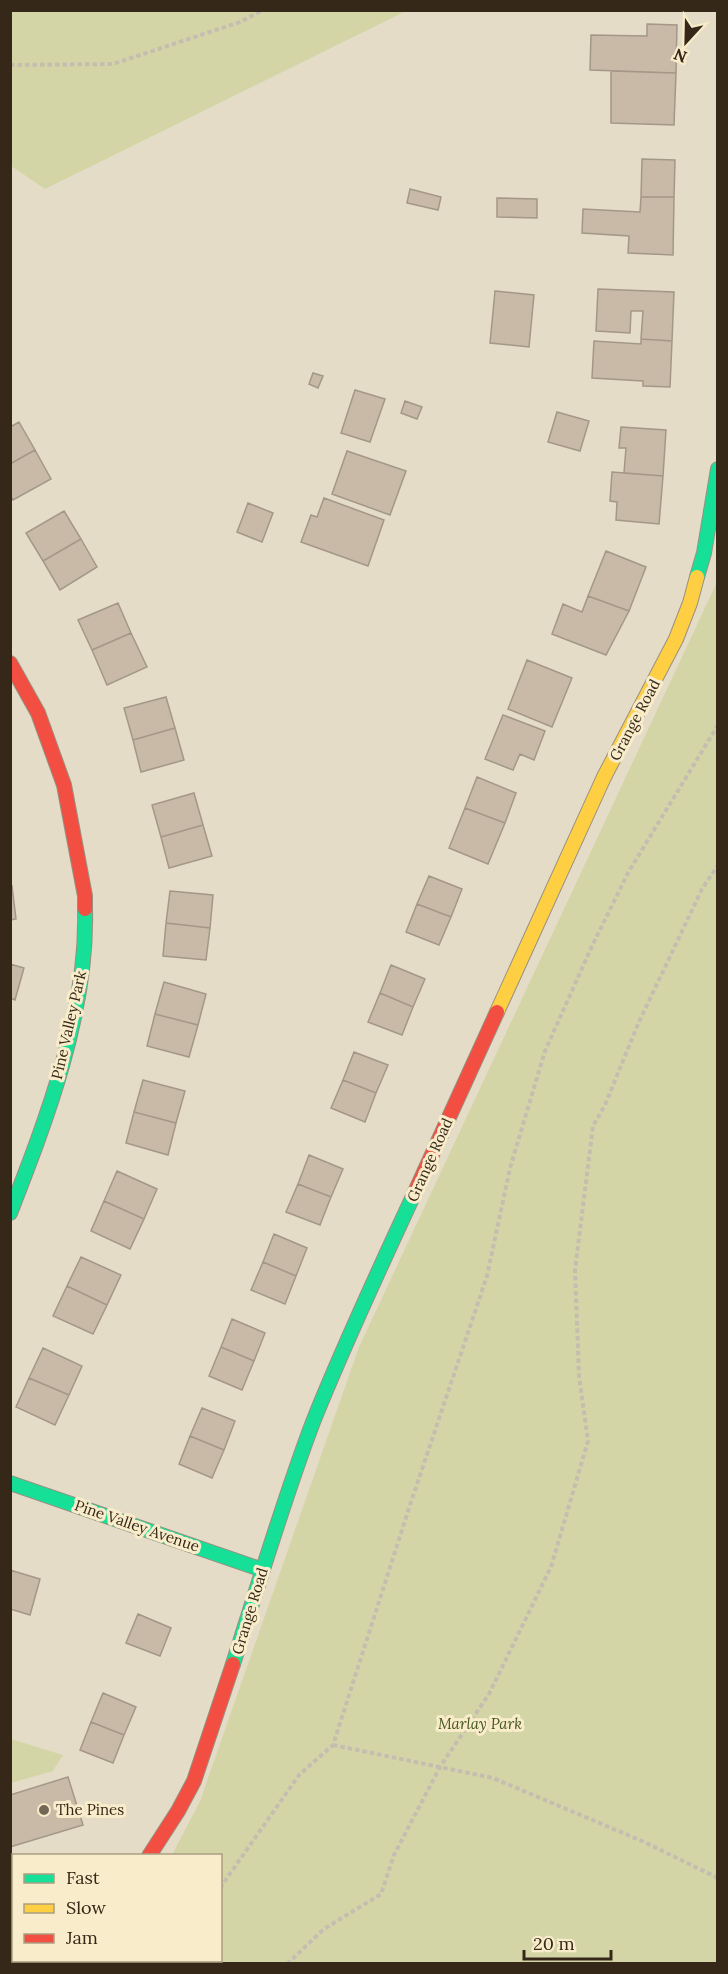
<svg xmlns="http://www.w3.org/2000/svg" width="728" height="1974" font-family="Lora,serif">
<rect width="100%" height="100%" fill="#e4dcc7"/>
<path fill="#d4d5a7" d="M10,11L11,10L406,11L45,189L11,166Z
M717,582V1963L145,1964L140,1961L220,1960V1856L172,1855L200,1801L359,1347Z
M11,1739L63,1755L53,1771L11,1783Z"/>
<path fill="#c8baa7" stroke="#a49787" stroke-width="1.5" d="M647,24L677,25L676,73L590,70L591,35L647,36Z
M611,71L676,73L674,125L611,123Z
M642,159L675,160L674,197H641Z
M410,189L441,197L438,210L407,203Z
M641,197H674L673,255L628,253L629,236L582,233L583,209L640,212Z
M497,198L537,199V218L497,217Z
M598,289L674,292L672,341L641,339L643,311H631L630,333L596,331Z
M495,291L534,295L529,347L490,343Z
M641,339L672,341L670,387L643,386V381L592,378L594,341L641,344Z
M313,373L323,376L318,388L309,384Z
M355,390L385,399L370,442L341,433Z
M405,401L422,407L417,419L401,413Z
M557,412L589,421L580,451L548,442Z
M19,422L35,450L10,464V427Z
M621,427L666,430L663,476L624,473L626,448H619Z
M35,450L51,479L13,500L10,495V464Z
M347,451L406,471L390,515L332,494Z
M612,472L663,476L659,524L616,520L617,502L610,501Z
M324,498L384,520L368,566L301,542L311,515L317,517Z
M248,503L273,513L262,542L237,532Z
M64,511L81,539L43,561L26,533Z
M81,539L97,567L60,590L43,561Z
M606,551L646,567L629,611L588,596Z
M588,596L629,611L606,655L552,634L563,604L582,612Z
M118,603L131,633L92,650L78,620Z
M131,633L147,667L107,685L92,650Z
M527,660L572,678L552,727L508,709Z
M166,697L175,728L133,740L124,708Z
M503,715L545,731L534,760L520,754L513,770L485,759Z
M175,728L184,760L141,772L133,740Z
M477,777L516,793L505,823L465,808Z
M194,793L203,825L161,837L152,805Z
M465,808L505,823L488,864L449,848Z
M203,825L212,856L169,868L161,837Z
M429,876L462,889L451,917L417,904Z
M12,886L16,919L10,920V887Z
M170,891L213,895L210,928L166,923Z
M417,904L451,917L439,945L406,932Z
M166,923L210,928L206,960L163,956Z
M10,964L24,968L15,1000L10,998Z
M391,965L425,979L413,1007L380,993Z
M164,982L206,994L198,1025L155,1014Z
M380,993L413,1007L402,1035L368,1022Z
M155,1014L198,1025L189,1057L147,1046Z
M354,1052L388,1065L376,1093L343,1080Z
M143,1080L185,1091L176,1123L134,1112Z
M343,1080L376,1093L365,1122L331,1108Z
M134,1112L176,1123L168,1155L126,1143Z
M309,1155L343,1169L331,1197L298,1184Z
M117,1171L157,1189L144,1219L104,1201Z
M298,1184L331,1197L320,1225L286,1212Z
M104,1201L144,1219L130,1249L91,1231Z
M274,1234L307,1248L296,1276L263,1262Z
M81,1257L121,1275L107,1305L67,1286Z
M263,1262L296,1276L285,1304L251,1290Z
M67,1286L107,1305L93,1334L53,1316Z
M232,1319L265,1333L254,1361L221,1347Z
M221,1347L254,1361L242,1390L209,1376Z
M43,1348L82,1366L69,1395L29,1378Z
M29,1378L69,1395L55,1425L16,1407Z
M202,1408L235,1421L224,1450L190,1436Z
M190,1436L224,1450L212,1478L179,1464Z
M10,1570L40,1579L30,1615L10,1609Z
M138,1614L171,1628L160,1656L126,1643Z
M103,1693L136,1707L124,1735L91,1722Z
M91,1722L124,1735L113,1763L80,1750Z
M68,1777L83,1825L10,1847V1795Z"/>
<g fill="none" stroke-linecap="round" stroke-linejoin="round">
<g stroke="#a8a091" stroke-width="30">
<path id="street" d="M10,1915L14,1916"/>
</g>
<g stroke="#989081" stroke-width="16">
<path id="fast" d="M697,577L704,553L718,469
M10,1213C47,1118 88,1012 85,909
M10,1483L263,1570
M233,1664C259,1583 283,1501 313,1422C344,1344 380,1268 415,1192"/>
</g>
<g stroke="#989081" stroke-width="16">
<path id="slow" d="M497,1012L604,777L676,639L690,603L697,577
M79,1964L80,1960"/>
</g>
<g stroke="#989081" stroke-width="16">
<path id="jam" d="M10,663L38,713L64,785L85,896V909
M415,1192L497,1012
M149,1856L178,1811L194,1781L233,1664"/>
</g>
<path stroke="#c4bdb0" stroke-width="4" stroke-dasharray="4.5 3" stroke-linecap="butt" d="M10,65L113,64L240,22L263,10
M333,1745L493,1778L642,1841L718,1878
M220,1888L299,1775L333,1745L410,1505L487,1276L510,1168L545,1051L592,946L629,871L718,725
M162,1960L173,1964
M177,1964L178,1960
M287,1964L324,1929L381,1894L394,1855L440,1767L489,1694L551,1567L588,1441L579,1376L575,1270L593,1126L605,1105L638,1024L702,889L718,865"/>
<use href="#street" stroke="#ece6d9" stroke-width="27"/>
<use href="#fast" stroke="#16e098" stroke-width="14"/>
<use href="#slow" stroke="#ffcf43" stroke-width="14"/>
<use href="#jam" stroke="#f24e42" stroke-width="14"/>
</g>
<circle fill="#736756" stroke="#f8ecca" stroke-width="2" cx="44" cy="1810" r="6"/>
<g text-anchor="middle" stroke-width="6" stroke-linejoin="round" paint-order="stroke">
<g font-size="15" fill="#362819" stroke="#f8ecca">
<text transform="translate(635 720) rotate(-62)" y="5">Grange Road</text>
<text transform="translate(69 1025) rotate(-77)" y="5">Pine Valley Park</text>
<text transform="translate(430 1160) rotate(-66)" y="5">Grange Road</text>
<text transform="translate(137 1526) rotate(19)" y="5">Pine Valley Avenue</text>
<text transform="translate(250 1611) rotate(-73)" y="5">Grange Road</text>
</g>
<g font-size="15" font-style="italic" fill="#45551e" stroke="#f8ecca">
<text x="480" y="1729">Marlay Park</text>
</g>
<g font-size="15" fill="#362819" stroke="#f8ecca" text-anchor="start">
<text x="56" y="1815">The Pines</text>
</g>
</g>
<rect width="728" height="1974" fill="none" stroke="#362819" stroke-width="24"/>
<rect x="12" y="1854" width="210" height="108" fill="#f8ecca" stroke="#aa9e83" stroke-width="1.5"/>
<rect x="24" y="1874" width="30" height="9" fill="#16e098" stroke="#aa9e83" stroke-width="1.5"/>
<text x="66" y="1884" font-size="18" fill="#362819">Fast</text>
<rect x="24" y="1904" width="30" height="9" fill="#ffcf43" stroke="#aa9e83" stroke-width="1.5"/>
<text x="66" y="1914" font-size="18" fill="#362819">Slow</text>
<rect x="24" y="1934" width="30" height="9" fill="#f24e42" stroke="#aa9e83" stroke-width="1.5"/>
<text x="66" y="1944" font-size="18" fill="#362819">Jam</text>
<g transform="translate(686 42) rotate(202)" stroke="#f8ecca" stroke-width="4.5" paint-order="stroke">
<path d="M0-4.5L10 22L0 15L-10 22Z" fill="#362819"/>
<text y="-9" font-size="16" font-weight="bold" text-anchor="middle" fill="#362819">N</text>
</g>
<path d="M524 1950v9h87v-9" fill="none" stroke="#362819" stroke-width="3"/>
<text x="533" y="1950" font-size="18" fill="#362819" stroke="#f8ecca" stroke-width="4.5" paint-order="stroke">20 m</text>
</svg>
